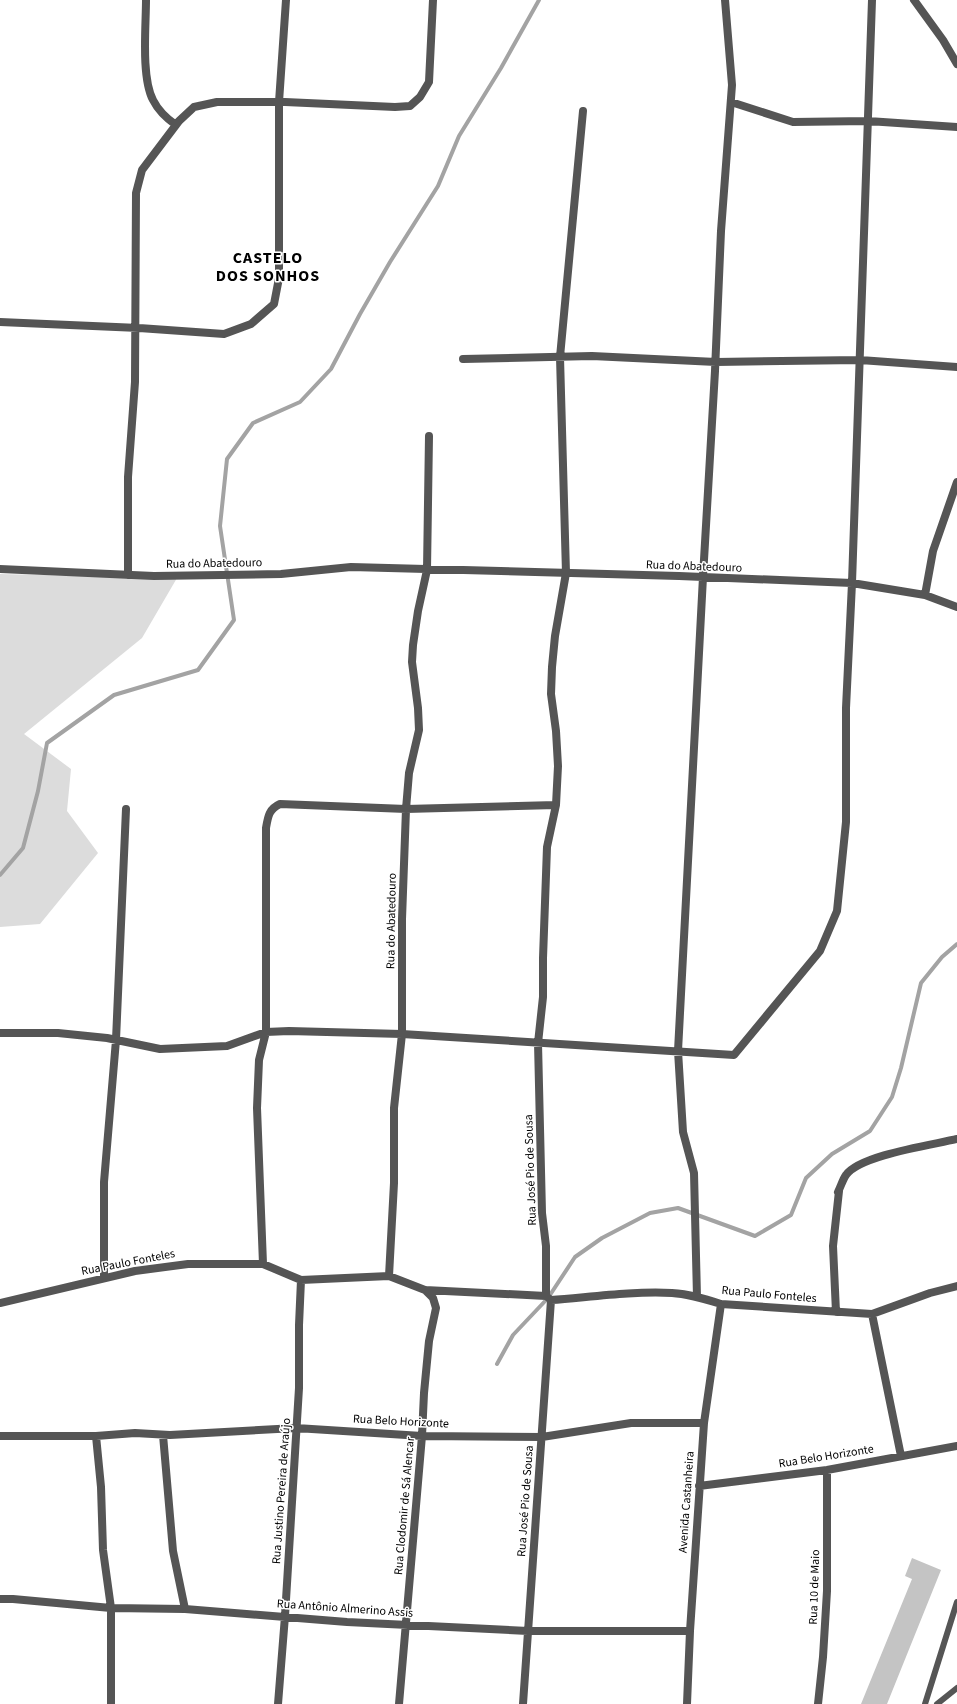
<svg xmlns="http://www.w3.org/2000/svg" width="957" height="1704" font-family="'Source Sans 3',sans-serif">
<rect width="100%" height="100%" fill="#fff"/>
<path fill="#dcdcdc" d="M0,574L177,578L142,638L24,734L71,769L67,811L98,853L40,924L0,927Z"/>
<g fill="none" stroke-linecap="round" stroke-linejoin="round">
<path stroke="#a3a3a3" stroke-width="4" d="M0,875L23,848L38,791L47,743L114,695L198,670L234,620L220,526L227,459L253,423L300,402L331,369L360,314L390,262L438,186L459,136L501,68L539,0
M497,1364L513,1335L548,1298L575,1257L602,1238L650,1213L678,1208L755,1236L791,1215L806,1178L832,1154L870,1131L892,1097L901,1068L921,983L942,957L957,944"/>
</g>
<path fill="#c4c4c4" d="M912,1558L941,1570L887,1704H861L912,1579L905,1576Z"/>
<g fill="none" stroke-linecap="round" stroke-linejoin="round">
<path stroke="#555" stroke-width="6" d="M925,1704L957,1602
M937,1704L957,1688"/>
<path stroke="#555" stroke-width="8" d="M146,0C146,26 141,77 153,100C158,110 166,118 176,125
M914,0L943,40L957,64
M731,102L793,122L868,121L957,127
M0,322L139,328L224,334L251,324L274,304L279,278V102L286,0
M463,359L592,356L716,362L860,360L957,367
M0,569L154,576L281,574L351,567L679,576L852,583L925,595L957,607
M128,575V477L135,382L136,193L142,170L179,121L194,107L217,102H285L395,107L410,106L420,97L429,82L433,0
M925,595L933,551L957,482
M0,1033H58L107,1038L160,1049L227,1046L266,1032L289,1031L402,1034L734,1055L820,951L837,911L846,822V708L852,583L872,0
M838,1192C841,1186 843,1179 846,1175C860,1155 932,1145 957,1139
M263,1264L257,1108L259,1060L266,1032V828C268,816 269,809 280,804L406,809L556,805
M389,1276L394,1183V1108L402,1034V919L406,809L409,773L419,730L418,708L412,662L413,645L418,611L427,570L429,436
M104,1278V1182L116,1040L126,809
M546,1296V1246L542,1213L538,1043L543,997V958L547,847L556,805L558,766L556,731L551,694L552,667L555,636L566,573L560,357L583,111
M697,1297L694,1173L683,1132L678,1051L703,577L715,371L721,231L732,85L725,0
M551,1300C591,1297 632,1291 672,1293C689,1294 705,1299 721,1304L872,1314L930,1293L957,1286
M0,1303L135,1271L188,1264H263L301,1280L389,1276L425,1290L546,1296L551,1300
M836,1312L833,1246L839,1191
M872,1314L901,1456
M163,1435L173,1551L185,1609
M0,1436H96L135,1433L170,1435L296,1428L422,1436L542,1437L631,1423H704
M96,1436L101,1487L103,1550L111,1608V1704
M699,1486L827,1470L957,1446
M0,1599H13L111,1608L185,1609L347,1622L528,1631H690
M278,1704L285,1616L299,1388V1325L301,1280
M399,1704L422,1436L424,1393L429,1341L436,1308L433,1298L425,1290
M523,1704L551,1300
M687,1704L690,1631L704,1423L721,1304
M818,1704L823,1657L827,1591V1470"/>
</g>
<g text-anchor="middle" stroke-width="3" stroke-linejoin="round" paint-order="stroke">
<g font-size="12" fill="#000" stroke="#fff">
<text transform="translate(214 563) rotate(-1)" y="4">Rua do Abatedouro</text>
<text transform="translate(694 566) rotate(2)" y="4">Rua do Abatedouro</text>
<text transform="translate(391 921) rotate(-89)" y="4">Rua do Abatedouro</text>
<text transform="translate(530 1170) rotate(-92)" y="4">Rua José Pio de Sousa</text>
<text transform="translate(128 1262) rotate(-11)" y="4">Rua Paulo Fonteles</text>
<text transform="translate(769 1294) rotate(5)" y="4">Rua Paulo Fonteles</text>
<text transform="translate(401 1421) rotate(3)" y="4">Rua Belo Horizonte</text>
<text transform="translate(826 1456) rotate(-9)" y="4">Rua Belo Horizonte</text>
<text transform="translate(281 1491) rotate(-86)" y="4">Rua Justino Pereira de Araújo</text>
<text transform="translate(525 1501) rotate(-86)" y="4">Rua José Pio de Sousa</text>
<text transform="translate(686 1502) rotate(-86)" y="4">Avenida Castanheira</text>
<text transform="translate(404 1506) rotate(-85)" y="4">Rua Clodomir de Sá Alencar</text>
<text transform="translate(814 1587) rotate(-88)" y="4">Rua 10 de Maio</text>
<text transform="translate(345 1608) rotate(4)" y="4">Rua Antônio Almerino Assis</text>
</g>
<g font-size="16" font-weight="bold" letter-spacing="1" fill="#000" stroke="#fff">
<text x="268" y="263">CASTELO<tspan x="268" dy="18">DOS SONHOS</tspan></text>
</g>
</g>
</svg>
